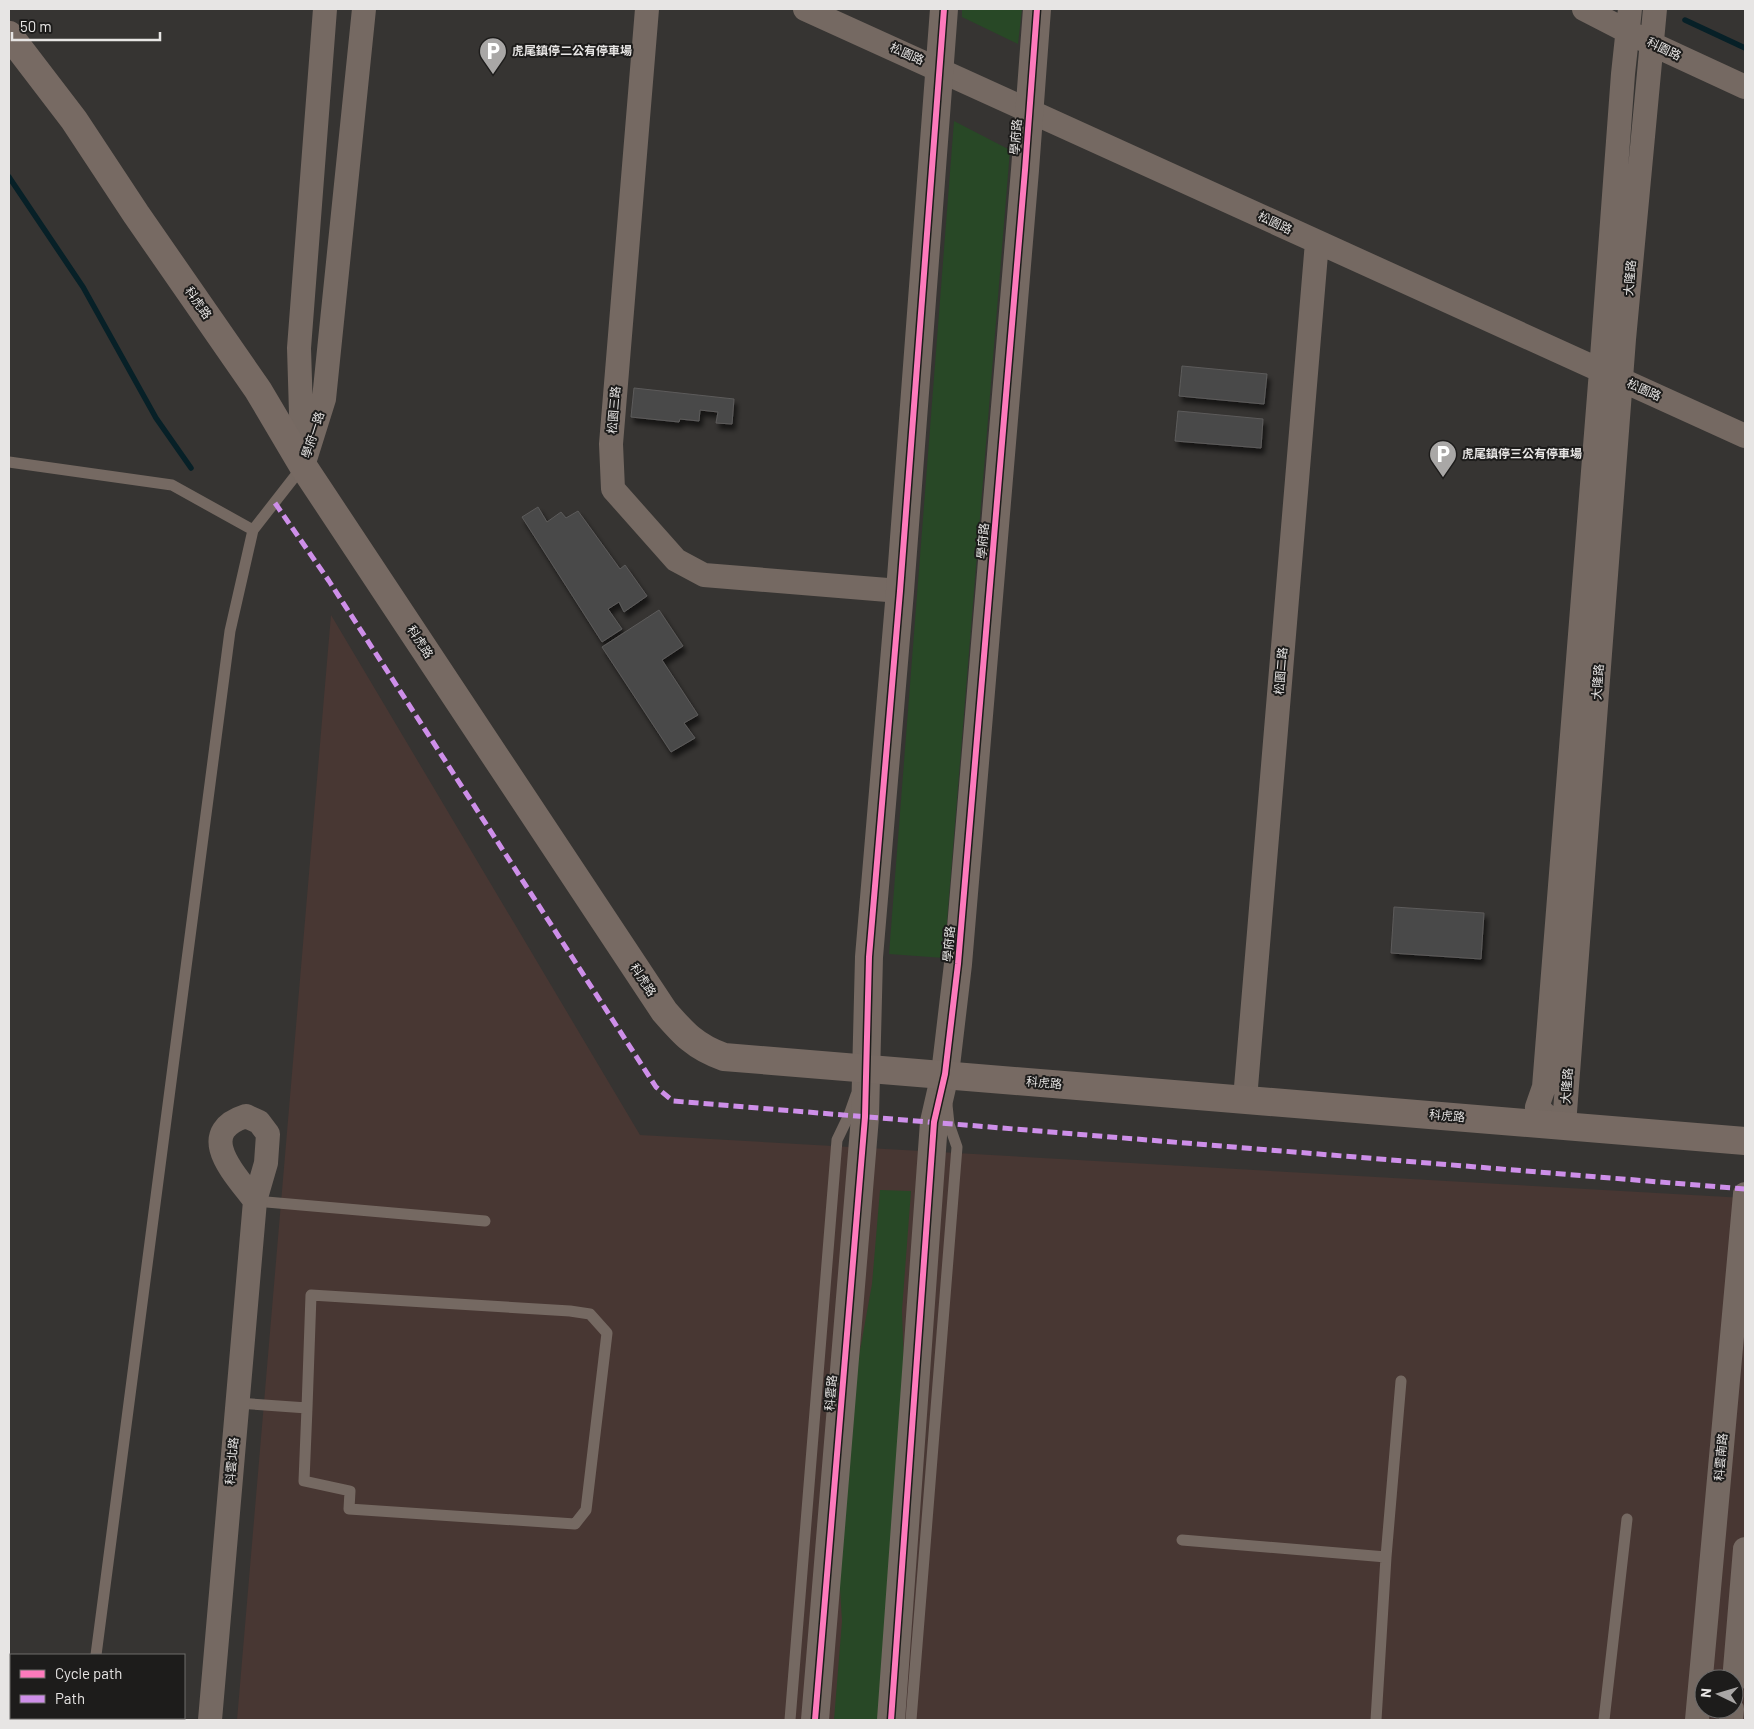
<svg xmlns="http://www.w3.org/2000/svg" width="1754" height="1729" font-family="Barlow,'Noto Sans TC',sans-serif">
<defs>
<filter id="shadow"><feDropShadow dx="3" dy="5.5" stdDeviation="2.5" flood-color="#0009"/></filter>
</defs>
<rect width="100%" height="100%" fill="#363432"/>
<path fill="#483733" fill-rule="evenodd" d="M331,615L640,1135L1745,1198V1720H237ZM1704,1679H1734V1709H1704Z"/>
<path fill="#284826" d="M962,9H1022L1018,44L962,17Z
M954,121L1010,150L944,958L889,954Z
M880,1190L911,1191L902,1310L904,1370L878,1720H834L842,1621L839,1572L857,1367L872,1284Z"/>
<g fill="none" stroke-linecap="round" stroke-linejoin="round">
<path stroke="#072027" stroke-width="5.5" d="M1685,20L1745,48
M9,177L83,287L156,418L191,468"/>
</g>
<path fill="#4a4948" stroke="#5c5b5b" filter="url(#shadow)" d="M1182,366L1267,374L1264,404L1179,396Z
M634,388L734,399L732,424L716,423L718,412L700,410L699,421L680,419L679,422L631,417Z
M1178,411L1263,419L1261,448L1175,441Z
M538,507L547,522L561,512L566,518L578,511L620,569L625,565L647,596L624,612L619,602L608,609L622,629L602,642L522,517Z
M659,610L683,646L662,660L698,715L684,723L695,738L671,752L602,647Z
M1394,907L1484,913L1481,959L1391,953Z"/>
<g fill="none" stroke-linecap="round" stroke-linejoin="round">
<path stroke="#756962" stroke-width="11" d="M9,462L172,485L253,530
M255,1201L485,1221
M237,1403L307,1408L304,1481L350,1491L349,1509L575,1524L586,1510L607,1333L590,1314L570,1311L311,1295L307,1408
M1182,1540L1386,1557
M96,1655L230,631L253,530L303,466
M87,1720L88,1718
M790,1720L837,1140L849,1115L856,1095
M911,1720L957,1147L949,1124L947,1105
M1376,1720L1386,1557L1401,1381
M1604,1720L1627,1519"/>
<path stroke="#756962" stroke-width="24" d="M647,9L611,444L613,489L676,560L704,575L900,591
M805,9L1745,436
M1584,9L1652,44L1745,87
M1630,9L1623,74L1601,371L1544,1087L1537,1107L1556,1125L1565,1112L1624,339L1655,9
M302,446L299,348L325,9
M303,466L324,399L364,9
M1245,1099L1317,242
M1734,1681L1745,1549
M210,1720L255,1201L266,1163L268,1134L259,1122L246,1116C193,1133 236,1175 255,1201
M1697,1720L1745,1194
M1731,1720L1732,1709"/>
<path stroke="#756962" stroke-width="28" d="M815,1720L865,1117L869,957L900,591L944,9
M891,1720L934,1122L945,1074L958,964L1025,170L1037,9"/>
<path stroke="#776a63" stroke-width="28" d="M9,35L74,120L136,214L258,390L303,466L664,1011C683,1033 695,1047 724,1057L1745,1141"/>
<path stroke="#ce8fe9" stroke-width="5" stroke-dasharray="10 5" stroke-linecap="butt" d="M275,503L329,581L656,1087L673,1101L1745,1189"/>
<g stroke="#1d1c1b" stroke-width="9">
<path id="cycleway" d="M815,1720L865,1117L869,957L900,591L944,9
M891,1720L934,1122L945,1074L958,964L1025,170L1037,9"/>
</g>
<use href="#cycleway" stroke="#fd7abc" stroke-width="6"/>
</g>
<defs>
<g id="parking-pin" transform="scale(1.4375)"><path d="M0 17L-7.5 6A9.5 9.5 0 1 1 7.5 6Z" fill="#a9a7a6" stroke="#1d1c1b"/><path d="M-3.5-5.5H1a3.5 3.5 0 0 1 0 7H-1V5.5H-3.5ZM-1-3.4V-.6H.8a1.4 1.4 0 0 0 0-2.8Z" fill="#fff"/></g>
</defs>
<g fill-rule="evenodd">
<use href="#parking-pin" x="493" y="51"/>
<use href="#parking-pin" x="1443" y="454"/>
</g>
<g text-anchor="middle" stroke-width="4" stroke-linejoin="round" paint-order="stroke">
<g font-size="12" fill="#e7e5e4" stroke="#1d1c1b">
<text transform="translate(1664 49) rotate(26)" y="4">科園路</text>
<text transform="translate(907 54) rotate(24)" y="4">松園路</text>
<text transform="translate(1016 137) rotate(-86)" y="4">學府路</text>
<text transform="translate(1275 223) rotate(25)" y="4">松園路</text>
<text transform="translate(1630 278) rotate(-85)" y="4">大隆路</text>
<text transform="translate(198 303) rotate(55)" y="4">科虎路</text>
<text transform="translate(1644 390) rotate(24)" y="4">松園路</text>
<text transform="translate(614 410) rotate(-85)" y="4">松園三路</text>
<text transform="translate(313 435) rotate(-72)" y="4">學府一路</text>
<text transform="translate(983 541) rotate(-85)" y="4">學府路</text>
<text transform="translate(420 642) rotate(57)" y="4">科虎路</text>
<text transform="translate(1281 671) rotate(-85)" y="4">松園二路</text>
<text transform="translate(1598 682) rotate(-86)" y="4">大隆路</text>
<text transform="translate(949 944) rotate(-85)" y="4">學府路</text>
<text transform="translate(643 980) rotate(57)" y="4">科虎路</text>
<text transform="translate(1044 1083) rotate(5)" y="4">科虎路</text>
<text transform="translate(1567 1086) rotate(-86)" y="4">大隆路</text>
<text transform="translate(1447 1116) rotate(5)" y="4">科虎路</text>
<text transform="translate(831 1393) rotate(-85)" y="4">科雲路</text>
<text transform="translate(1721 1457) rotate(-85)" y="4">科雲南路</text>
<text transform="translate(232 1461) rotate(-85)" y="4">科雲北路</text>
</g>
<g font-size="12" font-weight="bold" fill="#e7e5e4" stroke="#1d1c1b" text-anchor="start">
<text x="512" y="55">虎尾鎮停二公有停車場</text>
<text x="1462" y="458">虎尾鎮停三公有停車場</text>
</g>
</g>
<rect width="1754" height="1729" fill="none" stroke="#e7e5e4" stroke-width="20"/>
<rect x="10" y="1654" width="175" height="65" fill="#1d1c1b" stroke="#6e6c6b"/>
<rect x="20" y="1670" width="25" height="8" fill="#fd7abc" stroke="#6e6c6b"/>
<text x="55" y="1679" font-size="15" fill="#e7e5e4">Cycle path</text>
<rect x="20" y="1695" width="25" height="8" fill="#ce8fe9" stroke="#6e6c6b"/>
<text x="55" y="1704" font-size="15" fill="#e7e5e4">Path</text>
<g transform="translate(1719 1694) rotate(275)"><circle r="24" fill="#1d1c1b" stroke="#6e6c6b"/>
<path d="M0-4L9 19L0 12L-9 19Z" fill="#a9a7a6"/>
<text y="-8" font-size="14" font-weight="bold" text-anchor="middle" fill="#e7e5e4">N</text>
</g>
<path d="M12 32v8h148v-8" fill="none" stroke="#e7e5e4" stroke-width="2.5"/>
<text x="20" y="32" font-size="15" fill="#e7e5e4" stroke="#1d1c1b" stroke-width="4" paint-order="stroke">50 m</text>
</svg>
